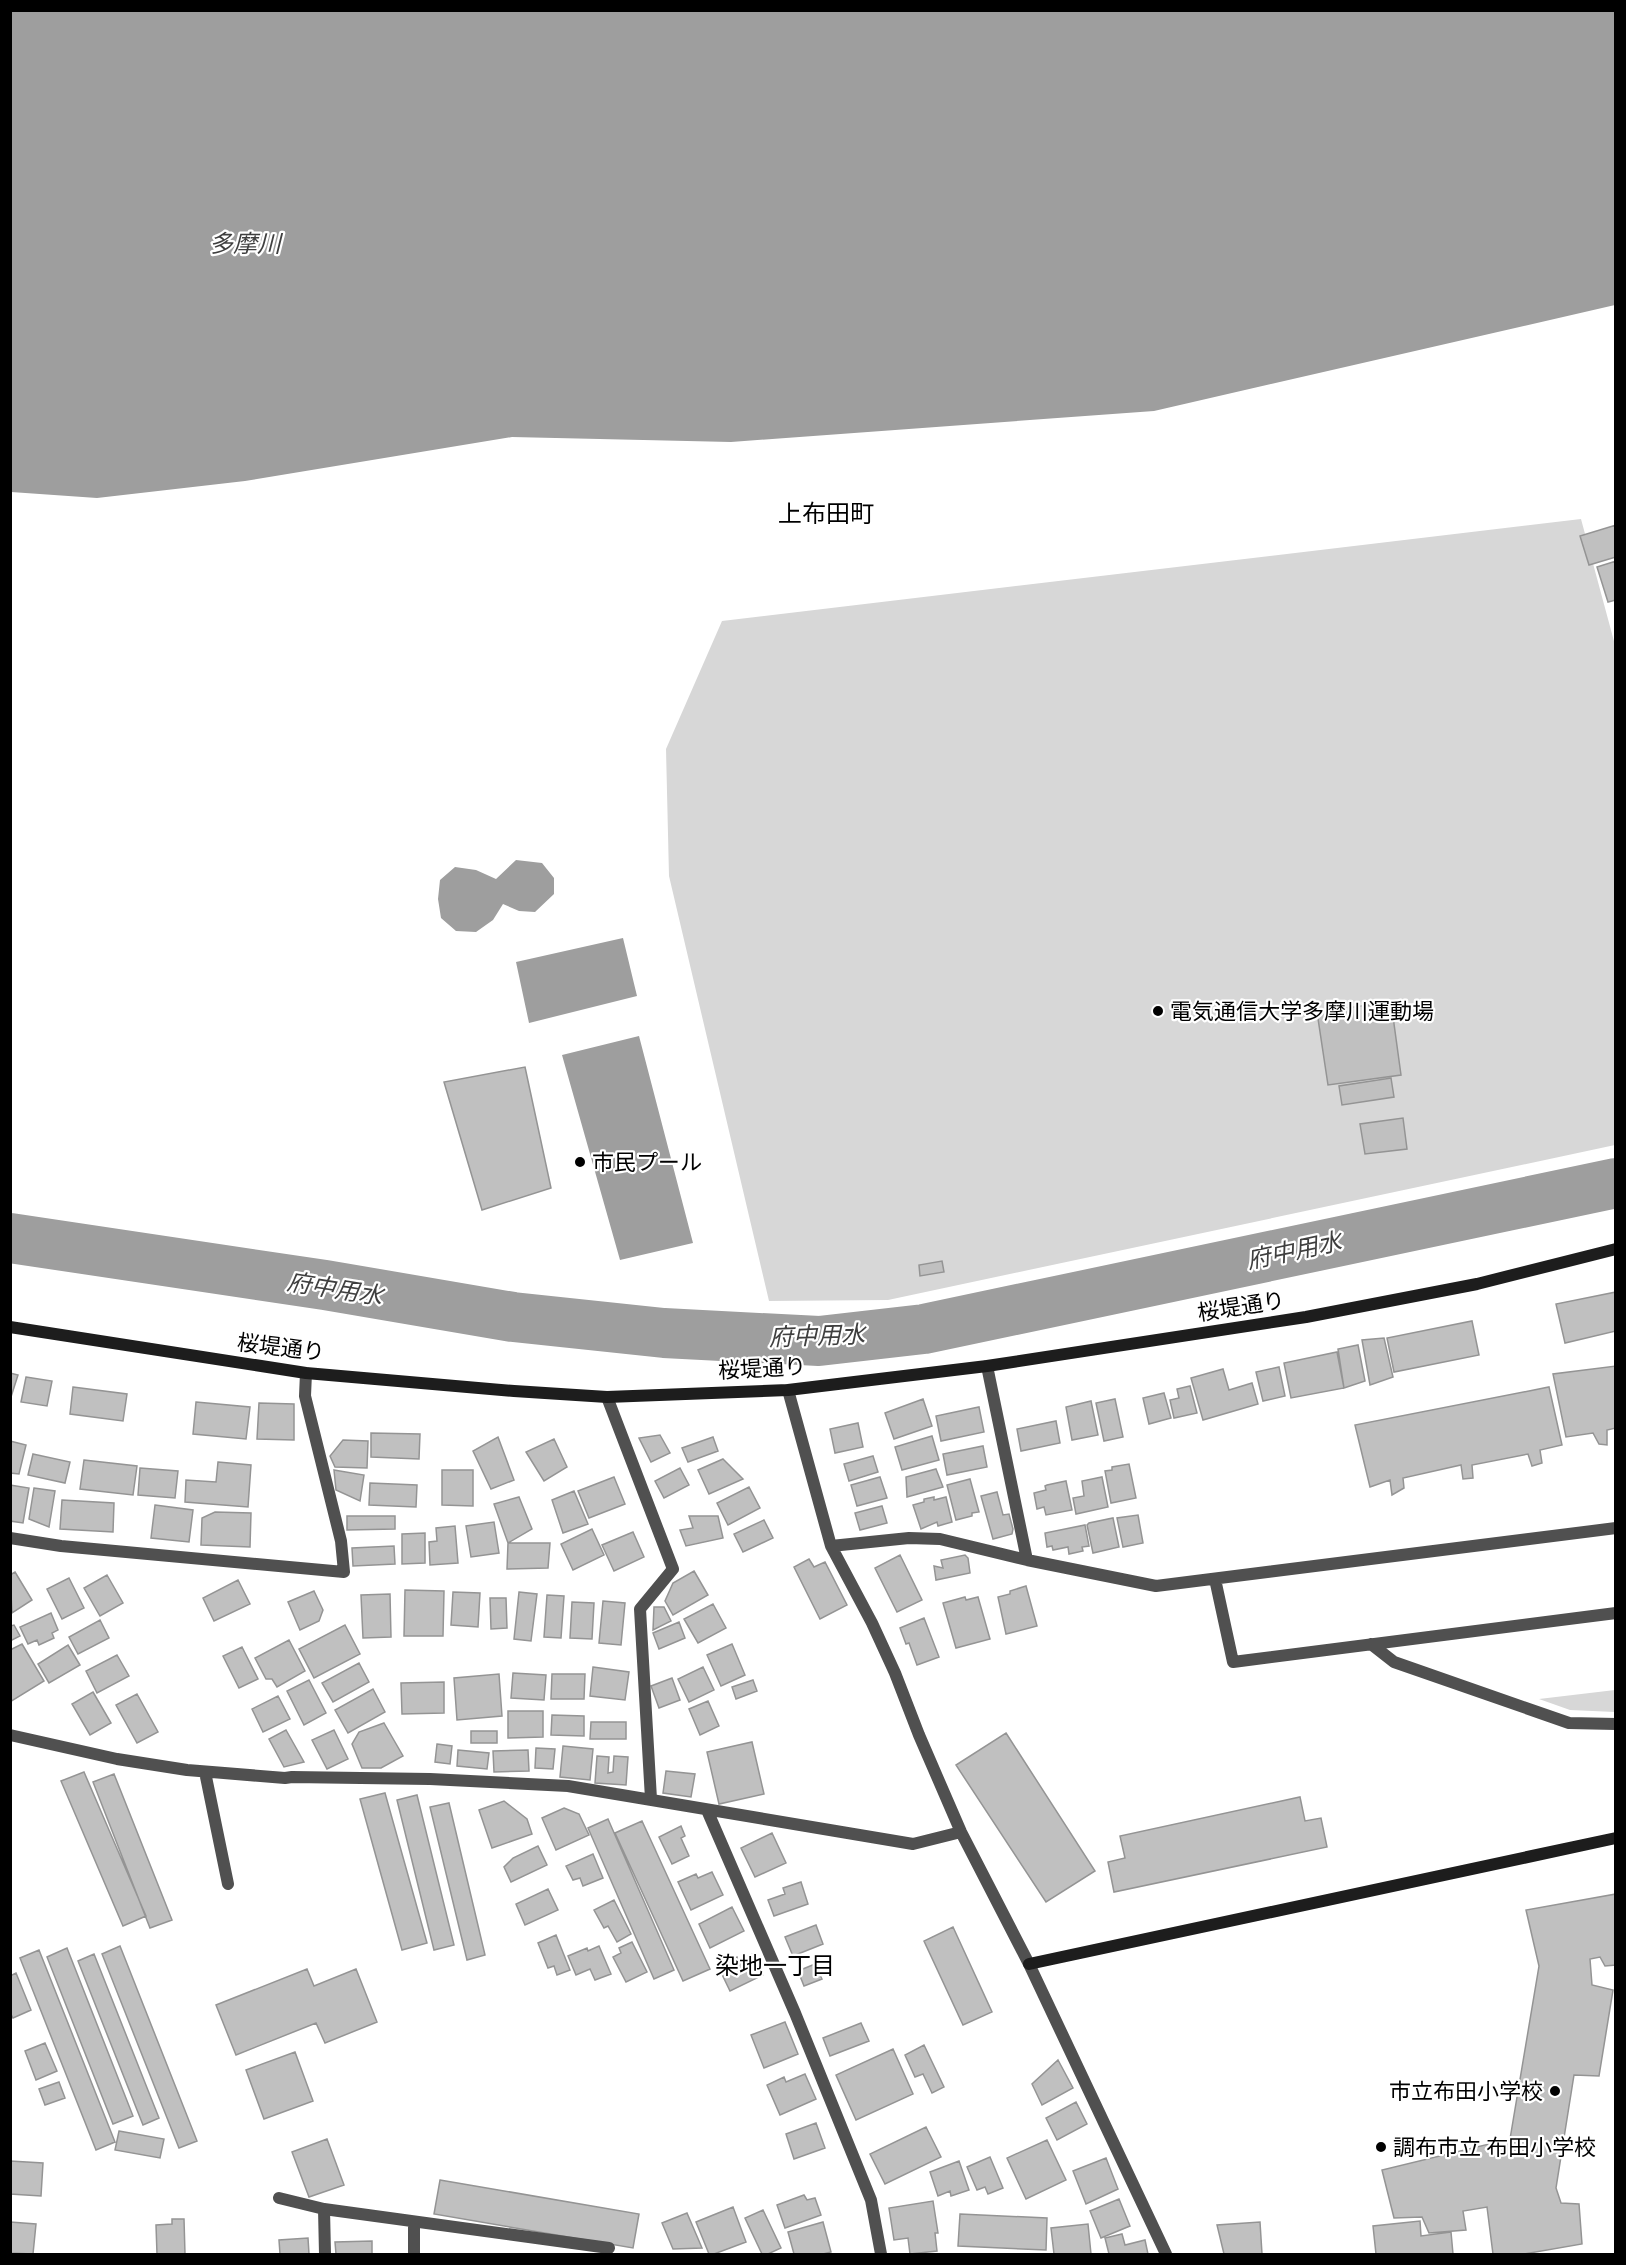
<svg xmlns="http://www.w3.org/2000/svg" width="1626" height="2265" font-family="Cabin,'Noto Sans JP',sans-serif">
<rect width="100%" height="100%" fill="#fff"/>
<path fill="#d7d7d7" d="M1581,519L1615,645V1145L888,1300L769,1301L669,876L666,749L722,621Z
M1615,1690V1712L1570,1710L1539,1699Z"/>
<path fill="#9e9e9e" d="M10,11H1615V305L1154,411L731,442L512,437L245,481L97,498L11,492Z
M516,860L542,863L554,878V894L535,912L519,911L503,904L493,920L476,932L456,931L441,918L438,899L440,880L455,867L476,870L496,879Z
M623,938L637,996L529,1023L516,962Z
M639,1036L693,1243L620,1260L562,1055Z"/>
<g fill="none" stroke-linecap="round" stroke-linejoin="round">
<path stroke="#9e9e9e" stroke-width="50" d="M10,1238L325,1285L513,1317L664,1333L819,1341L924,1329L1616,1183"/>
</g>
<path fill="#c0c0c0" stroke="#949494" stroke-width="1.5" d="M1616,525V557L1589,565L1580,536Z
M1616,561V600L1608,602L1597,567Z
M1391,1002L1401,1075L1328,1085L1317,1012Z
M525,1067L551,1188L482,1210L444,1082Z
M1391,1078L1394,1097L1342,1105L1339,1086Z
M1403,1118L1407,1149L1365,1154L1360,1124Z
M942,1261L944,1272L920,1276L919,1265Z
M1616,1292V1331L1565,1343L1556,1304Z
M1472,1321L1479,1355L1394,1372L1387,1338Z
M1384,1338L1393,1377L1370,1385L1362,1340Z
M1358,1345L1365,1381L1344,1388L1338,1349Z
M1337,1352L1344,1388L1291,1398L1284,1363Z
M1616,1366V1428L1607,1430V1445L1599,1444L1593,1433L1566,1437L1553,1374Z
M1279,1367L1285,1396L1263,1401L1256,1372Z
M1223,1369L1229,1390L1252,1383L1258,1404L1203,1420L1191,1378Z
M10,1373L18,1375L10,1400Z
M26,1377L52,1381L47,1406L21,1402Z
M1190,1386L1197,1413L1174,1418L1170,1400L1179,1398L1177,1389Z
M73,1387L127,1394L123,1421L70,1414Z
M1549,1387L1562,1445L1540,1450L1542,1463L1532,1466L1528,1454L1472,1465L1473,1478L1463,1479L1461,1465L1403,1478L1404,1488L1392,1495L1390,1480L1370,1487L1355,1425Z
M1164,1393L1171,1418L1149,1424L1143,1398Z
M923,1399L932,1426L894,1439L885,1413Z
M1115,1399L1123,1437L1104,1441L1096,1403Z
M1091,1401L1098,1435L1072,1440L1066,1407Z
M196,1402L250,1407L246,1439L193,1434Z
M259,1403L294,1404V1440L257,1439Z
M979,1407L984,1432L941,1441L936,1416Z
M1056,1421L1060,1443L1021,1451L1017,1429Z
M858,1423L863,1447L835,1453L830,1429Z
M371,1433L420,1434L419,1459L371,1457Z
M660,1435L670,1453L651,1462L639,1438Z
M932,1436L939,1460L902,1470L895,1447Z
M498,1437L514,1480L491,1489L473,1451Z
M713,1437L718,1451L688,1462L682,1448Z
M554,1439L567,1467L544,1481L526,1452Z
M343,1440L368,1441L367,1468L335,1467L330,1456Z
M10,1441L26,1445L19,1474L10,1473Z
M983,1446L987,1467L947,1475L943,1454Z
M33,1454L70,1462L65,1483L28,1475Z
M873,1456L878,1472L849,1481L844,1464Z
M723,1459L743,1479L709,1494L698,1470Z
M84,1460L137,1466L133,1495L80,1489Z
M218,1462L251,1465L248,1507L185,1502L186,1480L216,1482Z
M1129,1464L1136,1498L1111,1503L1105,1471L1112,1470V1467Z
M140,1468L178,1471L175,1498L138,1495Z
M680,1468L689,1485L664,1498L655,1481Z
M936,1469L943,1487L907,1497L906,1477Z
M334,1470L364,1475L360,1501L336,1490Z
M442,1470H473V1506L442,1505Z
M614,1477L625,1504L589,1518L578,1491Z
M880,1477L887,1498L857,1506L851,1485Z
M1102,1477L1108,1507L1076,1514L1073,1498L1084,1496L1082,1481Z
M970,1479L979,1512L972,1513V1516L956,1520L947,1485Z
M1066,1481L1072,1510L1046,1515L1044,1507L1037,1509L1034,1493L1046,1490L1045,1486L1047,1485Z
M370,1483L417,1485L416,1507L369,1505Z
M10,1485L29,1488L23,1523L10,1521Z
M749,1487L760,1508L728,1525L717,1503Z
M34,1488L55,1491L49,1527L29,1519Z
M574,1491L588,1524L563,1533L552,1500Z
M997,1492L1003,1515L1009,1514L1013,1529L1012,1534L993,1539L981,1496Z
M519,1497L532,1529L508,1543L494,1504Z
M934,1497V1500L946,1497L952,1522L938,1526L937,1522L921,1529L913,1505L924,1502V1499Z
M62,1500L114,1503L113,1532L60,1529Z
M155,1505L193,1510L189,1542L151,1538Z
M882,1506L887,1523L860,1530L855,1513Z
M215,1512L251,1513L250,1547L201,1545L202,1518Z
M1138,1515L1143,1543L1123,1547L1117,1518Z
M347,1516H395V1529L347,1530Z
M689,1516H718L723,1538L686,1546L680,1530L693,1528Z
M1113,1518L1119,1547L1093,1553L1087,1525L1089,1523Z
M764,1520L773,1538L743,1552L734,1534Z
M494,1522L499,1553L471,1557L466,1526Z
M1085,1525L1089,1546L1082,1547L1083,1551L1069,1554L1068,1547L1053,1550L1052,1546L1047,1547L1045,1533Z
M455,1526L458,1563L430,1565L429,1542L437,1541L436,1528Z
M592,1529L604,1555L573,1570L561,1544Z
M633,1532L644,1557L614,1571L602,1545Z
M425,1533V1563L402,1564V1534Z
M508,1543H550L548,1568L507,1569Z
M394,1546L395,1564L353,1566L352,1548Z
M900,1555L922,1600L897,1612L875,1568Z
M965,1555L968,1558L970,1573L936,1580L934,1566L943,1568L941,1560Z
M809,1559L814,1567L825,1562L847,1605L820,1619L794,1567Z
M694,1571L708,1595L673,1615L665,1601L673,1583Z
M15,1572L32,1600L12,1613L10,1575Z
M107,1575L123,1603L100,1616L84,1588Z
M69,1578L84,1608L62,1619L47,1589Z
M238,1580L250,1604L214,1621L203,1598Z
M1026,1586L1037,1626L1006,1634L998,1597L1010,1594V1591Z
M405,1590L444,1591L443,1636H404Z
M314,1591L323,1610L319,1621L300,1630L288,1602Z
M453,1592L480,1593L478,1627L451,1625Z
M519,1592L537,1594L531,1641L514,1639Z
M390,1594L391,1637L363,1638L361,1595Z
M547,1595L564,1596L561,1638L544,1637Z
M965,1597L966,1600L978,1597L990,1639L956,1648L943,1603Z
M490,1598H506L507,1628L491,1629Z
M603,1601L625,1603L621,1645L599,1643Z
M572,1602L594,1603L592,1639L570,1638Z
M713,1604L726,1628L698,1643L684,1619Z
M654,1607H664L671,1621L653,1630Z
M51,1613L58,1630L52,1633L54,1638L39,1645L37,1640L28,1644L20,1627Z
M924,1618L939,1657L917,1665L909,1643L906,1644L900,1628Z
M100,1620L109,1638L78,1654L69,1637Z
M679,1622L685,1638L659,1649L653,1633Z
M14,1625L20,1636L10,1641V1626Z
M345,1625L360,1654L314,1678L299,1649Z
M289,1640L305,1671L277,1687L272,1679H266L255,1658Z
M22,1644L44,1681L10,1702V1650Z
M732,1644L745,1675L721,1686L707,1655Z
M68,1645L80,1665L49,1683L38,1664Z
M242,1647L258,1679L239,1688L223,1656Z
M117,1655L129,1676L97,1693L86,1671Z
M359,1663L369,1682L333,1702L322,1683Z
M593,1667L629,1672L625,1700L590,1696Z
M703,1667L714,1690L689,1702L678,1679Z
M513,1673L546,1675L544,1700L511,1698Z
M499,1674L502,1716L457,1720L454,1678Z
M552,1674H585L584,1699H551Z
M672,1678L680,1700L659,1708L651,1686Z
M309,1680L326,1713L304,1725L287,1691Z
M753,1680L757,1691L736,1699L732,1687Z
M444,1682V1713L402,1714L401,1683Z
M373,1689L385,1712L348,1733L335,1710Z
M93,1692L111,1723L90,1735L72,1704Z
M137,1694L158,1732L137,1743L116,1705Z
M278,1696L290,1719L263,1732L252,1709Z
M708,1701L719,1726L700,1735L689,1709Z
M508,1711H543V1737L508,1738Z
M552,1715L584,1716V1736L551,1735Z
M591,1722H626V1739H590Z
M384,1723L403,1756L381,1768H362L352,1744L359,1732Z
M286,1730L304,1762L284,1767L269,1739Z
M334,1730L348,1759L327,1769L312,1740Z
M471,1731H497V1743H471Z
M1006,1733L1095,1871L1046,1902L956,1765Z
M752,1742L764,1794L719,1804L707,1752Z
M437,1744L452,1746L450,1764L435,1762Z
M563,1746L593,1749L590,1780L560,1777Z
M536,1748L555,1749L553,1769L535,1768Z
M458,1750L489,1753L487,1769L457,1766Z
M528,1750L529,1771L494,1772L493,1751Z
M597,1756L609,1757L608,1773L613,1772L614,1756L628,1757L626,1785L595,1783Z
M666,1771L695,1774L691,1797L663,1793Z
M84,1772L146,1916L123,1926L61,1781Z
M114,1774L172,1920L150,1928L93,1782Z
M385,1793L427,1943L402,1950L360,1799Z
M417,1795L454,1945L434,1950L397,1800Z
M1300,1797L1305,1821L1321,1818L1327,1847L1114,1892L1108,1862L1125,1858L1120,1836Z
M504,1801L527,1819L532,1834L492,1848L479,1810Z
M449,1803L485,1955L467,1960L430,1807Z
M564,1808L579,1814L589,1835L556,1850L542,1818Z
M608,1819L674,1970L654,1979L588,1828Z
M642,1821L710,1969L683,1981L615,1833Z
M681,1826L685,1836L681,1838L689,1856L672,1864L659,1837Z
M772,1833L786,1863L755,1877L741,1848Z
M538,1846L547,1865L511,1882L504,1867L513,1858Z
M593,1854L603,1878L583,1886L580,1878L573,1880L566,1866Z
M712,1872L723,1895L691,1910L678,1882L696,1874L698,1878Z
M801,1882L808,1904L774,1916L768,1900L785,1894L783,1888Z
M548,1889L558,1910L525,1925L516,1904Z
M1616,1894V1965L1605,1966L1600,1957L1590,1959L1592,1985L1613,1990L1599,2076L1574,2075L1556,2188L1561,2203L1579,2204L1582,2244L1524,2254H1493L1487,2207L1463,2211L1466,2230L1429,2233L1422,2217L1394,2218L1382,2170L1510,2139L1539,1966L1526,1910Z
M614,1900L631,1934L617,1942L608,1926L604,1928L594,1910Z
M732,1907L744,1931L710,1948L699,1924Z
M816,1925L823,1944L793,1956L785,1937Z
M953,1927L992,2012L963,2025L924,1941Z
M556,1935L570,1970L557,1975L554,1966L548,1968L538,1943Z
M632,1942L647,1972L626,1982L613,1957L621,1953L619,1948Z
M120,1946L197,2141L179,2148L102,1954Z
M599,1946L611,1974L595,1980L590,1969L576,1975L568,1956L587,1948L588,1951Z
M67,1948L133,2116L113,2124L47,1957Z
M39,1950L115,2142L96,2150L20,1958Z
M94,1954L159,2118L143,2125L78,1961Z
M753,1954L763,1975L730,1991L718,1966L737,1957L738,1961Z
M815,1964L822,1979L804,1986L798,1971Z
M307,1969L314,1986L356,1969L377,2022L325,2043L316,2023L236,2055L216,2005Z
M16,1973L31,2010L13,2018L10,2013V1976Z
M785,2022L798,2054L764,2068L751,2035Z
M861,2023L869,2041L830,2056L823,2038Z
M45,2043L57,2071L36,2080L25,2051Z
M924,2045L944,2087L932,2093L923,2074L915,2077L905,2055Z
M893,2049L913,2094L856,2120L836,2075Z
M295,2052L313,2101L264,2119L246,2070Z
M1058,2060L1073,2088L1042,2105L1032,2084Z
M805,2074L816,2099L780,2115L767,2085L784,2077L786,2082Z
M59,2082L65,2098L45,2105L39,2089Z
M1076,2102L1087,2124L1057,2140L1046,2118Z
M816,2123L825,2148L794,2159L786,2134Z
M926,2127L941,2157L885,2184L870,2154Z
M119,2131L164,2139L160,2158L115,2150Z
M327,2139L344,2185L309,2197L292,2152Z
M1047,2140L1066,2180L1026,2199L1007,2158Z
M990,2157L1003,2188L988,2194L985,2187L977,2190L967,2167Z
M1106,2158L1118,2189L1086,2204L1073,2171Z
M10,2161L43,2163L41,2196L10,2194Z
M959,2161L969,2190L951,2196L950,2191L938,2196L930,2172Z
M440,2180L639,2214L633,2248L434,2214Z
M804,2195L807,2200L815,2198L821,2215L785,2228L777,2205Z
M1119,2199L1130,2226L1101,2238L1090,2211Z
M933,2201L938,2233H935L937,2251L910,2254L908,2238L894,2240L889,2208Z
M733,2207L746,2242L714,2254H709L696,2222Z
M763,2210L781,2248L768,2254H762L745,2218Z
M687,2213L702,2248L673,2249L662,2223Z
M960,2214L1047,2218L1046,2250L958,2246Z
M172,2219H184L185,2254H157L156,2225L172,2224Z
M1420,2221L1421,2236L1451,2232L1453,2254H1376L1373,2226Z
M10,2222L36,2224L33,2254L10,2253Z
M823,2222L831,2252L823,2254H794L788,2232Z
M1260,2222L1262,2254H1224L1217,2225Z
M1088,2224L1091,2254H1054L1051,2228Z
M1122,2234L1125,2245L1145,2240L1148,2254H1109L1105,2238Z
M308,2238L309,2254H280L279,2240Z
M372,2241V2254H336L335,2242Z"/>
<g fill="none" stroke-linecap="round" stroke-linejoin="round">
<path stroke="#505050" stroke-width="12" d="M987,1366L1027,1560
M788,1390L831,1546L872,1623L895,1673L919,1735L961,1832L1029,1964L1166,2254
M607,1397L673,1569L640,1609L651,1799
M10,1538L61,1546L344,1572L341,1541L305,1396L306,1373
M831,1546L909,1538L940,1539L1027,1560L1156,1586L1616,1528
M1215,1579L1233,1662L1616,1613
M1371,1644L1394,1662L1569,1723L1616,1724
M10,1735L117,1759L187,1770L285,1778L292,1777L430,1779L568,1786L913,1844L961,1832
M205,1772L228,1884
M707,1810L795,2013L871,2200L881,2254
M279,2198L324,2209L609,2248
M324,2209L325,2254
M414,2222V2254"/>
<path stroke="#1d1d1d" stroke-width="12" d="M10,1327L306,1373L514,1391L607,1397L788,1390L987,1366L1306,1317L1477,1284L1616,1249
M1029,1964L1616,1838"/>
</g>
<g fill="#000" stroke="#fff" stroke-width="2">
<circle cx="1158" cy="1011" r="6"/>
<circle cx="580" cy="1162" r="6"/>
<circle cx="1555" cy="2091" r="6"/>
<circle cx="1381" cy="2147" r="6"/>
</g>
<g text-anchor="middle" stroke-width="4.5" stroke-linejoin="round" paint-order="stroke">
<g font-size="22" fill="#000" stroke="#fff" text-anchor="start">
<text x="1170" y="1019">電気通信大学多摩川運動場</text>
<text x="592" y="1170">市民プール</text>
<text x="1543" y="2099" text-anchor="end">市立布田小学校</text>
<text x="1393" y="2155">調布市立 布田小学校</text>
</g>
<g font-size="22" fill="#000" stroke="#fff">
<text transform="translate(1241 1306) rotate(-9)" y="8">桜堤通り</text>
<text transform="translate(281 1347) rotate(7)" y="8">桜堤通り</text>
<text transform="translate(762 1368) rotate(-3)" y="8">桜堤通り</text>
</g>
<g font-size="24" font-style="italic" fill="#3f3f3f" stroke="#fff">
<text x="245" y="252">多摩川</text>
<text transform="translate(1294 1251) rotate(-12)" y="8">府中用水</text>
<text transform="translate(335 1289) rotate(9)" y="8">府中用水</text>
<text transform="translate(817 1336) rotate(-2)" y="8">府中用水</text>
</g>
<g font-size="24" fill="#000" stroke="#fff">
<text x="826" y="522">上布田町</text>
<text x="775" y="1974">染地一丁目</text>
</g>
</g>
<rect width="1626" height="2265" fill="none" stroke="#000000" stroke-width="24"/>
</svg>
